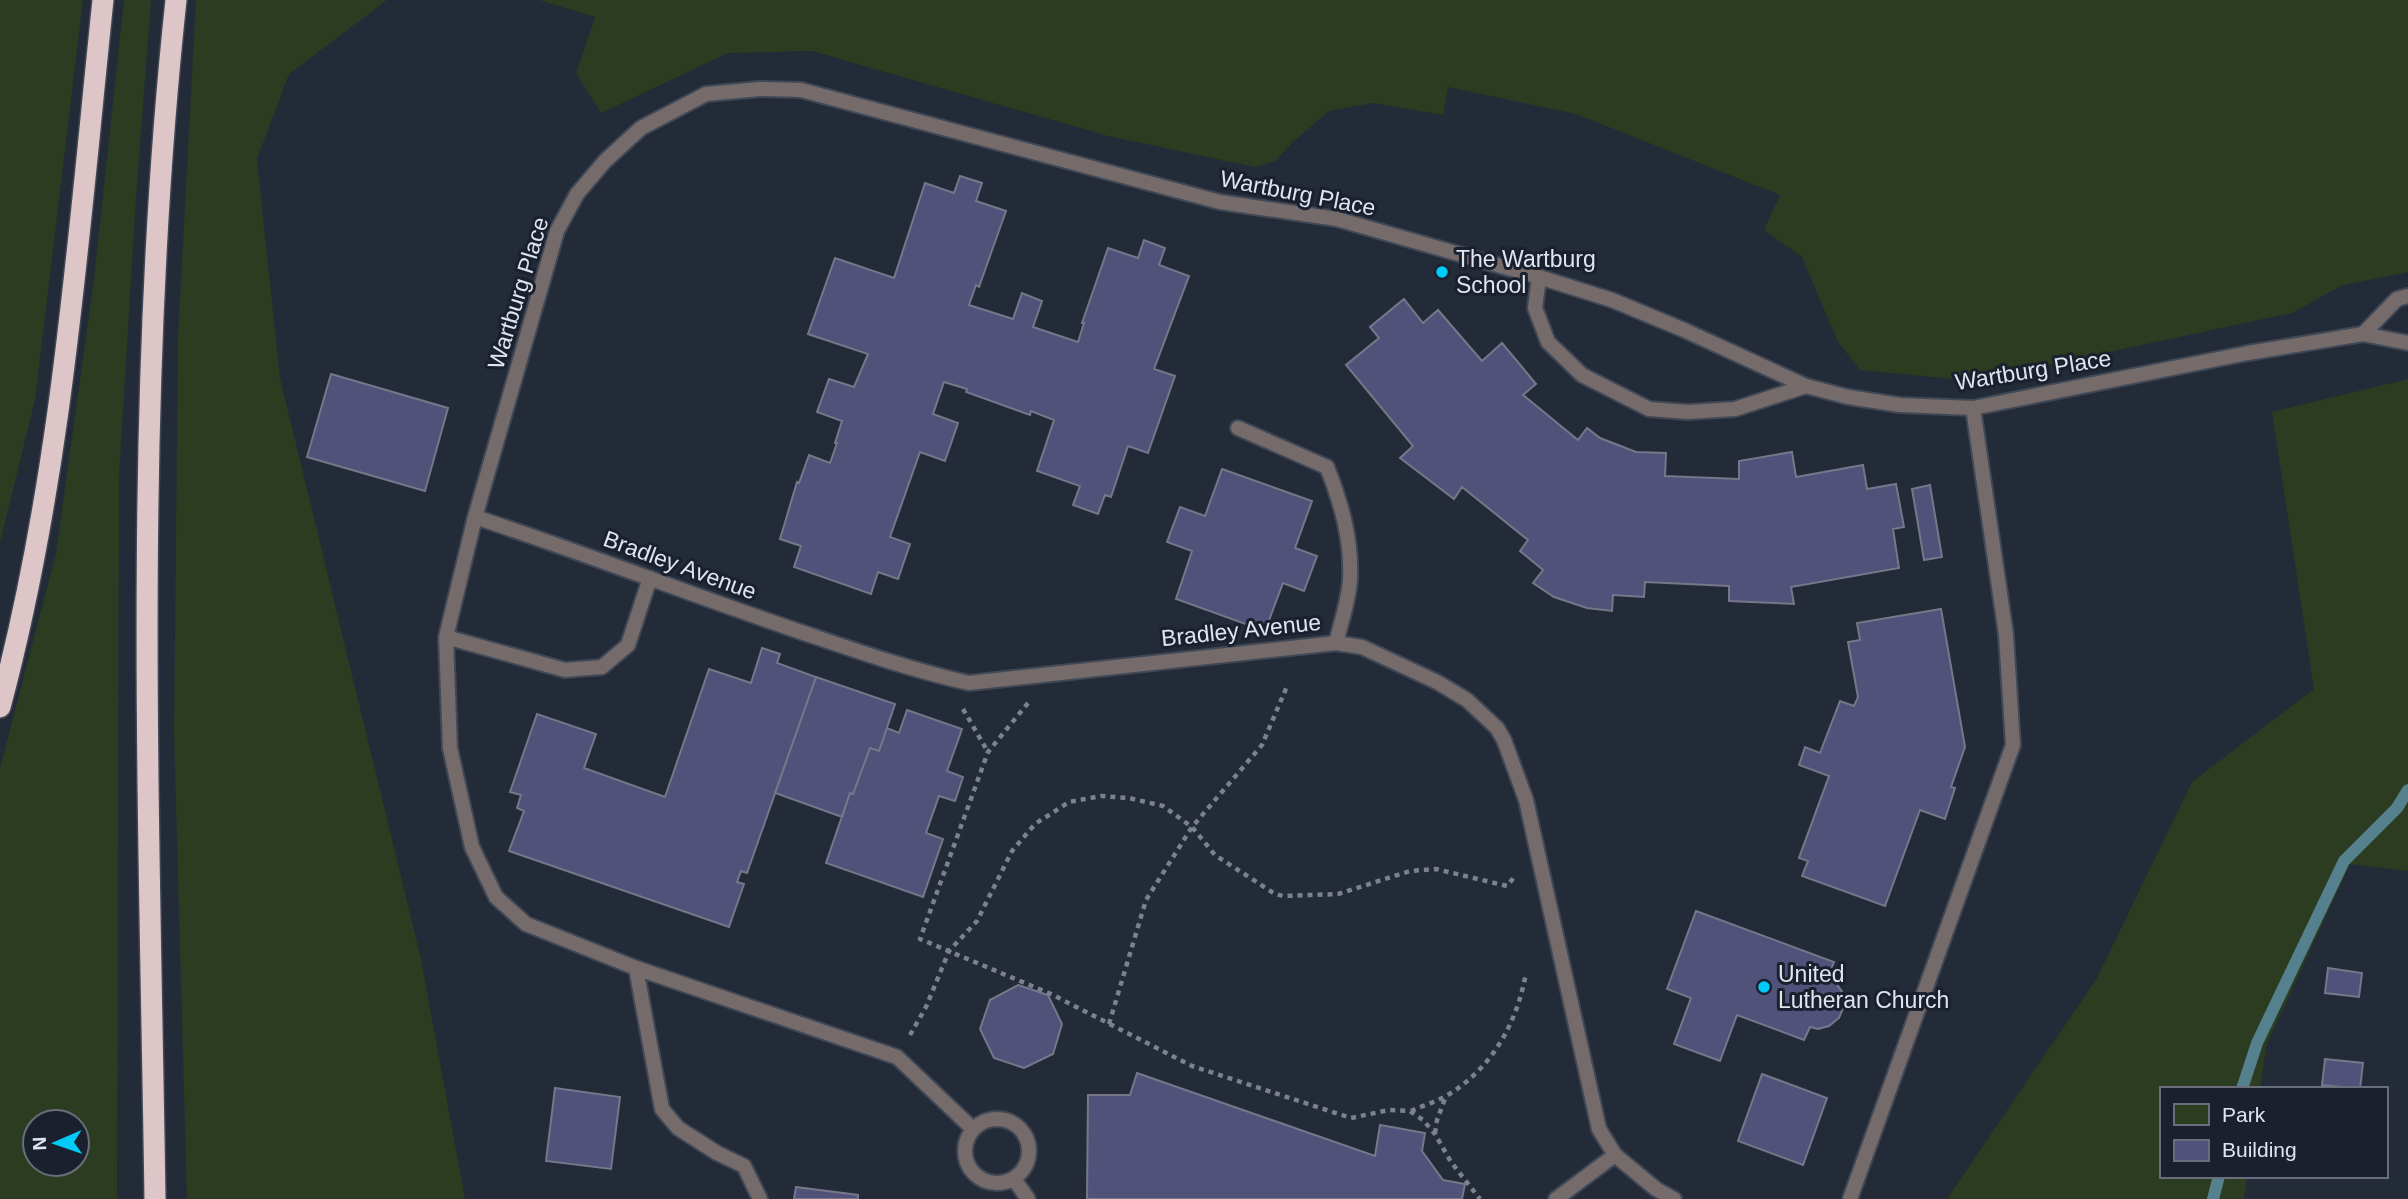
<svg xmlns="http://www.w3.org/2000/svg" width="2408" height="1199" font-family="Helvetica,sans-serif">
<rect width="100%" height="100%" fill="#232a38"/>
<path fill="#2b3c21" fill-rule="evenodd" d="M0,0H83L35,400L0,543Z
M124,0H151L136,198L119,476L117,1199H0V768L56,553L94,279ZM77,1122V1164H35V1122Z
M196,0H387L289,74L257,159L280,378L421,959L465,1199H187L174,733L178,337Z
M539,0H2408V272L2343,285L2292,313L1974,381L1860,370L1838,342L1802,257L1764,230L1780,195L1576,114L1448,87L1443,115L1373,103L1329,111L1293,142L1275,161L1255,167L1108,136L812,51L728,53L601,113L576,73L595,17Z
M2408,379V871L2350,864L2266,1046L2260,1089H2161V1176H2247L2244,1199H1947L2097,978L2192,782L2314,689L2272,412Z"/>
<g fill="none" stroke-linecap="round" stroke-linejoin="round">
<path stroke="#54818d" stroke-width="12" d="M2242,1089L2257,1043L2344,861L2397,808L2408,790
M2213,1199L2219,1176"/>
</g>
<path fill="#50527a" stroke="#767789" stroke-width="2" d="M960,176L982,183L976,201L1006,211L979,287L976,285L969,305L1013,319L1022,293L1042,301L1033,327L1078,342L1084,323H1082L1108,248L1138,258L1144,240L1165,248L1159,265L1189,276L1154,369L1175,376L1148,453L1128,446L1111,497L1105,495L1098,514L1073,505L1080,486L1037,471L1054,420L1031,411L1030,415L966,392L967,389L944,382L933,414L958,423L945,461L920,452L890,537L910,544L898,579L878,572L871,594L794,567L801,546L780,539L797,482L799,483L809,455L830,463L837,443H835L842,421L817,412L829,379L854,387L868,354L808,334L835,258L894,278L925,183L954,193Z
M1404,299L1423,323L1438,310L1482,361L1502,343L1536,384L1523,395L1578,440L1587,428L1600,438L1636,452L1666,453L1665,476L1739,479V461L1792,452L1796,477L1863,465L1867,489L1896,484L1904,527L1893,529L1899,568L1791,587L1794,604L1729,601V586L1645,582L1644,597L1613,595L1612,611L1587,608L1554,597L1533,583L1543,570L1520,551L1528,540L1462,487L1454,499L1400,458L1413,446L1346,365L1379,338L1370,327Z
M331,374L448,408L425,491L307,457Z
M1222,469L1312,501L1295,548L1317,556L1304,591L1283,583L1265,631L1176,599L1192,551L1167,542L1180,507L1205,516Z
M1930,485L1942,557L1924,560L1912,489Z
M1941,609L1965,747L1951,787L1955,788L1945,819L1920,810L1885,906L1802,876L1808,861L1799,858L1829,776L1799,765L1805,747L1820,753L1840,701L1854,706L1858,697L1848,642L1860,640L1857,623Z
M762,648L780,654L777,663L816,677L747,873L741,871L737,882L744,884L729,927L509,851L524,811L517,808L521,795L510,792L537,714L596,734L584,768L665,797L709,669L751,683Z
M816,677L895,704L879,751L870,748L853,794L850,793L842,817L775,793Z
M907,710L962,729L947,771L963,777L955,801L939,796L926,833L943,839L923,897L826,863L850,793L853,794L870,748L879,751L887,728L899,733Z
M1696,911L1834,962L1828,977L1836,983L1843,993L1844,1006L1839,1018L1829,1026L1818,1029L1810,1027L1804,1040L1737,1015L1720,1061L1674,1044L1691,998L1667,989Z
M2328,968L2362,973L2359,997L2325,993Z
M1018,985L1048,995L1062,1024L1053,1054L1024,1068L994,1058L980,1029L990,1000Z
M2325,1059L2363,1063L2360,1089L2322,1085Z
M1137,1073L1375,1156L1380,1125L1425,1133L1422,1151L1443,1180L1465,1184L1462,1199H1087L1088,1095H1130Z
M1762,1074L1827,1098L1803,1165L1738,1141Z
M555,1088L620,1097L611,1169L546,1161Z
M796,1187L858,1195V1199H794Z"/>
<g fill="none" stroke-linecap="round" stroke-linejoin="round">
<g stroke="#414855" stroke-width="18">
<path id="lane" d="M1539,277L1535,308L1548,342L1582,375L1649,409L1688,412L1735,409L1806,386
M2363,334L2397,299L2408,296
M1238,428L1327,467C1341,503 1352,539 1350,579C1349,600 1341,622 1336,643
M475,517C584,553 692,595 801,632C857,651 911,670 969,683L1336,643L1362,647L1437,682L1467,700L1497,728L1504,740L1526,800L1599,1129L1615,1155L1656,1189L1674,1199
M446,637L565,670L602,667L628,645L650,578
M636,968L897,1057L973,1129
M965 1151a32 32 0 1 1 64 0a32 32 0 1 1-64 0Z
M1014,1179L1028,1199
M760,1199L744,1166L717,1153L678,1128L662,1109L636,968L526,924L496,897L472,847L450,748L446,637L475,517L557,231L577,194L605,161L641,128L706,94L760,89L801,90L1220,202L1337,219L1539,277L1612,300L1684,330L1806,386L1848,397L1900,405L1973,408L2248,353L2363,334L2408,343
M1556,1199L1615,1155
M1850,1199L2013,745L2006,635L1973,408"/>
</g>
<g stroke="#414855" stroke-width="24">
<path id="highway" d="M0,707C62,476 78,237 103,0
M155,1199C149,799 133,398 176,0"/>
</g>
<path stroke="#7b818d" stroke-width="4.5" stroke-dasharray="5 5" stroke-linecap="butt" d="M1028,703L988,752L920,939L1051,994L1192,1066L1351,1118L1389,1110L1410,1111L1423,1120L1435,1134L1451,1162L1480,1199
M963,709L988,752
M1109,1024L1146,900L1192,827L1262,745L1288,684
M910,1035L926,1007L949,951L977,921L1012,851L1035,824L1069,802L1101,796L1129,798L1163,806L1192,827L1215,855L1275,894L1283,896L1338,894L1410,871L1436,869L1507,886L1515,876
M1411,1111C1422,1106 1435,1102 1446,1096C1492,1069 1517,1023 1526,973
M1435,1133L1437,1120L1446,1096"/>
<use href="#lane" stroke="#756b6b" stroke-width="14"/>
<use href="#highway" stroke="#dec5c7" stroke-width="21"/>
</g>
<g fill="#00cbf8" stroke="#1a202e" stroke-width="2.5">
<circle cx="1442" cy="272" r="7"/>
<circle cx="1764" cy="987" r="7"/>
</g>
<g text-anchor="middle" stroke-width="6" stroke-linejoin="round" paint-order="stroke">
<g font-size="23" fill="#dfe4ed" stroke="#1a202e">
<text transform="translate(1298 193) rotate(11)" y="8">Wartburg Place</text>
<text transform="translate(518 293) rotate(-73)" y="8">Wartburg Place</text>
<text transform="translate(2033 370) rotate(-9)" y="8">Wartburg Place</text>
<text transform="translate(680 565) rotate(20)" y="8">Bradley Avenue</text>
<text transform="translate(1241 630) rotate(-6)" y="8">Bradley Avenue</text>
</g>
<g font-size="23" fill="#dfe4ed" stroke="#1a202e" text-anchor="start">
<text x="1456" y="267">The Wartburg<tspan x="1456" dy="26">School</tspan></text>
<text x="1778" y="982">United<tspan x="1778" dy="26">Lutheran Church</tspan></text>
</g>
</g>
<rect x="2160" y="1087" width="228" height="91" fill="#1a202e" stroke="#696e7a" stroke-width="2"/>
<rect x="2174" y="1104" width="35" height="21" fill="#2b3c21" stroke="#696e7a" stroke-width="2"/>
<text x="2222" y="1122" font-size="21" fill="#dfe4ed">Park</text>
<rect x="2174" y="1140" width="35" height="21" fill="#50527a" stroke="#696e7a" stroke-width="2"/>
<text x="2222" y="1157" font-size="21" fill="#dfe4ed">Building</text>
<g transform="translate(56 1143) rotate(268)"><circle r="33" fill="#1a202e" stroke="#696e7a" stroke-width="2"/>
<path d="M0-5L12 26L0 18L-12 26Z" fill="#00cbf8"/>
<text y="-10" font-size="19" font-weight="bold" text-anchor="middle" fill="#dfe4ed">N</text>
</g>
</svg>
